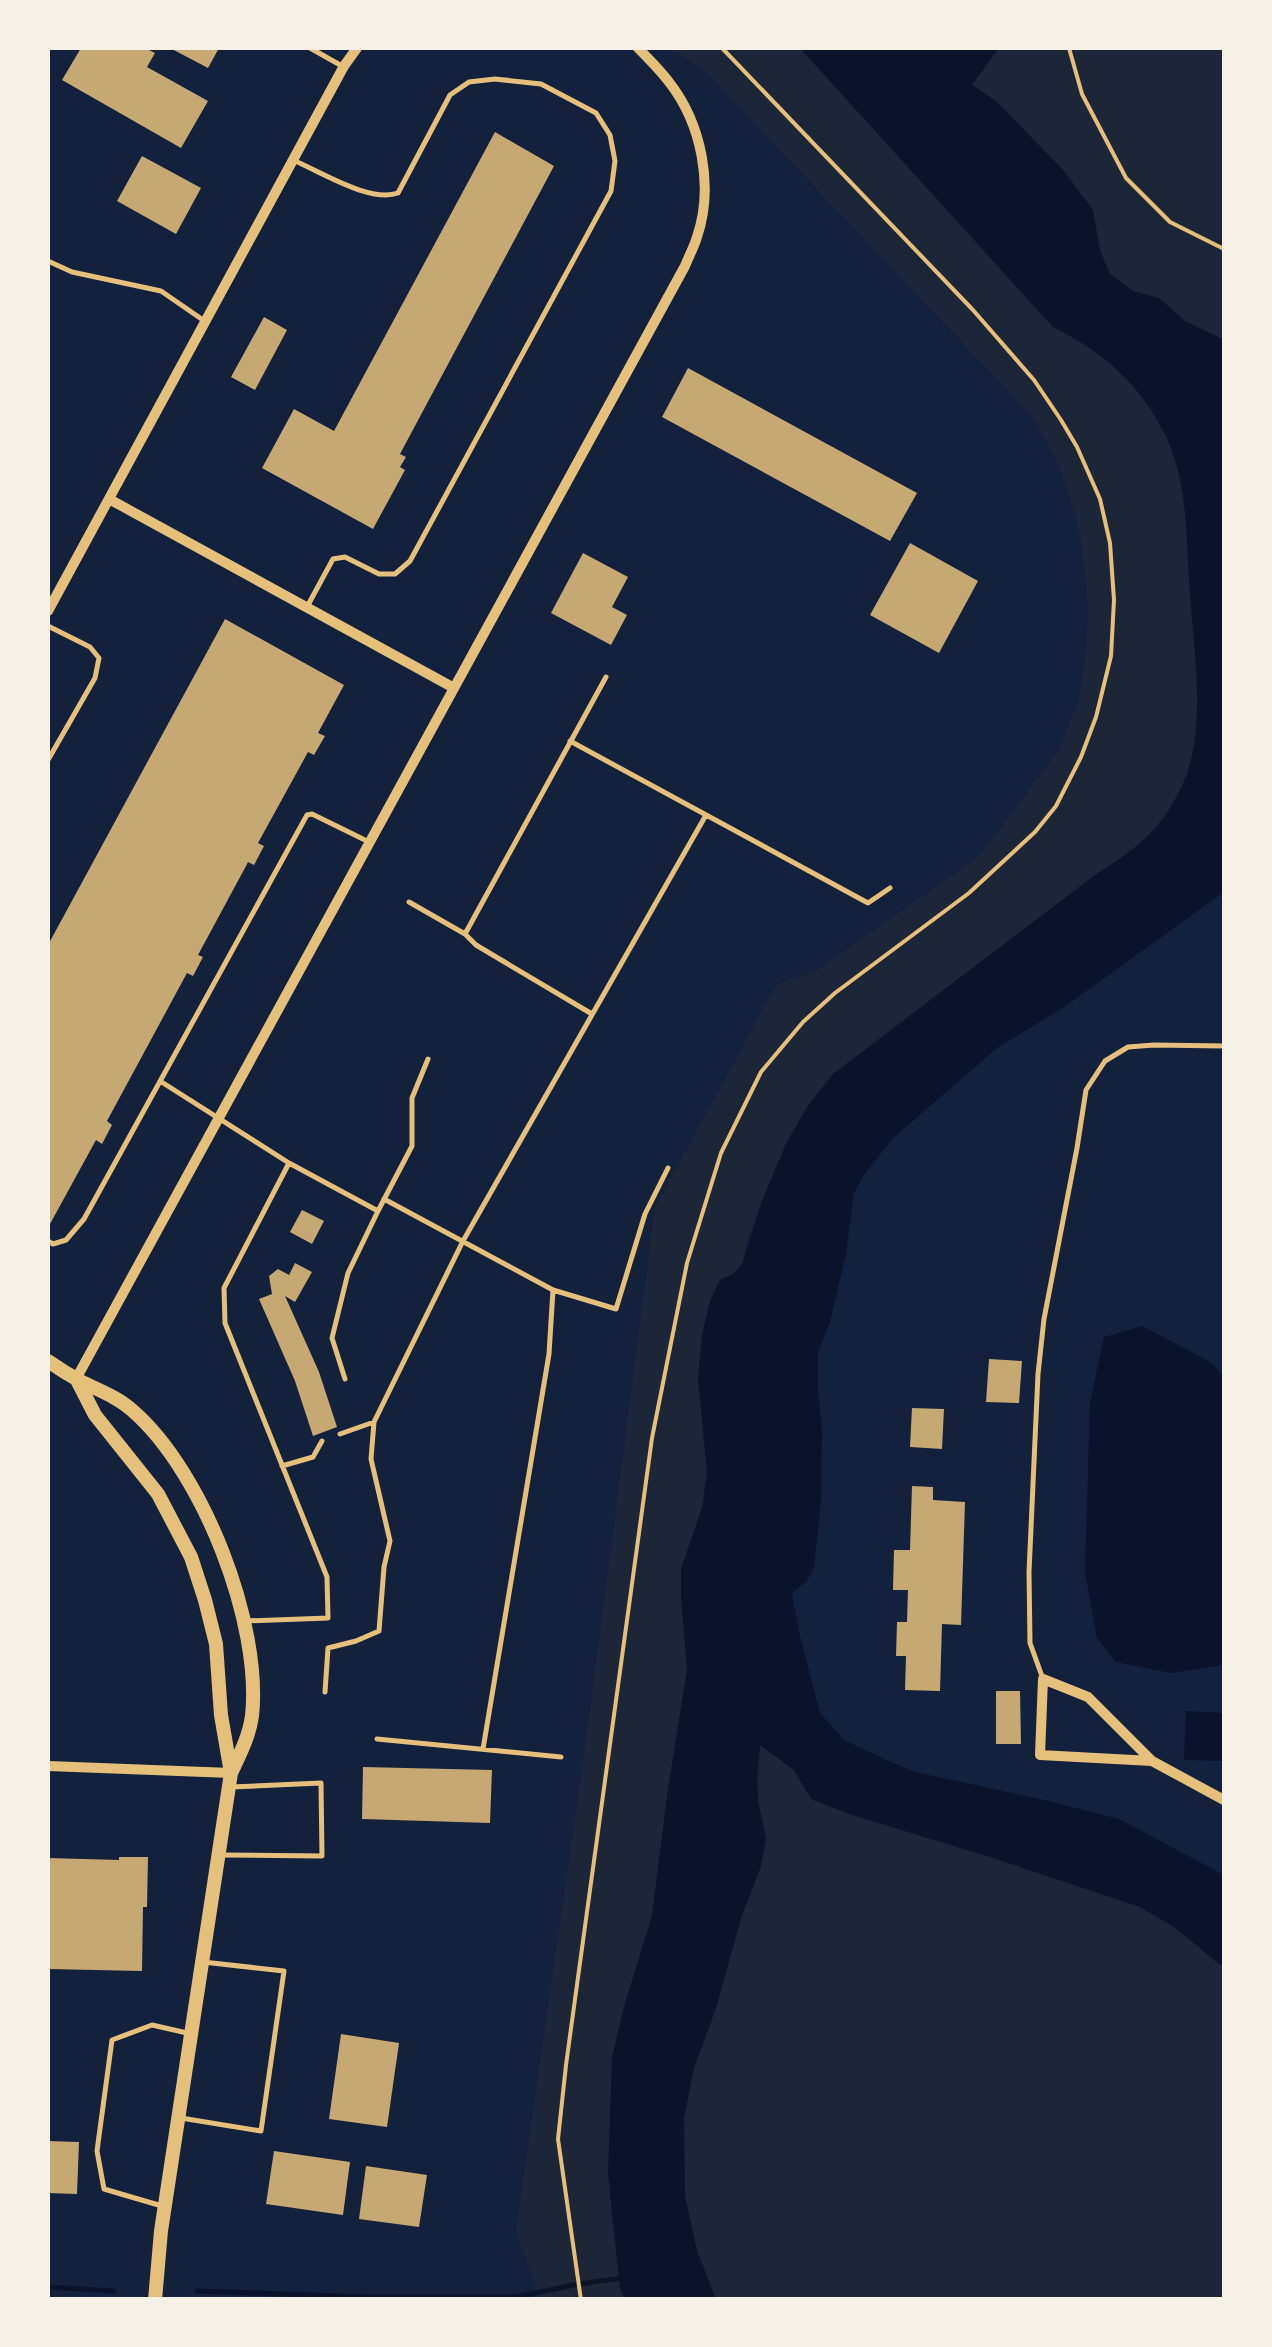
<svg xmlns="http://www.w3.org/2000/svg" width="1272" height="2347" font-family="'PT Sans Narrow',sans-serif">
<rect width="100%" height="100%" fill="#14213d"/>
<path fill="#1d2539" d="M673,48H800L1053,327C1104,352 1140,384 1166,436C1187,482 1186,529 1189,579C1192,642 1210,732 1180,790C1159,833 1134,850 1095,875L833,1074L787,1142L763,1198L747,1241L742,1264L733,1274L720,1280L710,1301L702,1335L698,1379L707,1472L702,1508L681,1569L687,1670L668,1789L652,1916L624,2007L611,2210L620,2288L625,2299H540L516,2231L582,1771L655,1208L776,985L816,971L979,857L1059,750L1078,702L1085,663L1088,619L1086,583L1082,544L1073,508L1057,461L1033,417L704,70L681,55Z
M999,48H1224V340L1185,321L1159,298L1133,291L1109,274L1100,250L1093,210L1063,170L996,101L971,85Z
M760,1745L794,1770L812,1799L849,1814L987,1856L1140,1907L1174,1927L1224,1965V2299L716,2300L697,2251L685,2196L684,2118L694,2068L716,2008L741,1918L761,1866L766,1838L758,1801Z"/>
<path fill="#0b132b" d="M800,48H999L972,85L996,101L1063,170L1093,210L1100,250L1110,274L1133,291L1159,298L1185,321L1224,340V892L1064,1007L997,1048L893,1138L864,1175L854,1193L846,1254L830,1322L818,1352V1392L822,1430L821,1501L814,1567L807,1581L792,1593L799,1632L820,1713L844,1740L911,1771L1044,1800L1119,1819L1224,1875V1965L1219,1964L1174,1927L1140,1907L987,1856L849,1814L811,1799L794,1770L760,1745L757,1777L758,1801L766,1838L761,1866L741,1918L716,2008L694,2068L684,2118L685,2196L697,2251L716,2299H625L620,2288L608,2174L612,2057L624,2007L652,1916L668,1789L687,1670L681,1598V1569L702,1508L707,1472L698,1379L702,1335L710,1301L720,1280L733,1274L742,1264L763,1198L787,1142L807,1107L833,1074L1095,875C1134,850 1159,833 1180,790C1210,732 1192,642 1189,579C1186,529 1187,482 1166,436C1140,384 1104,352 1053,327Z
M1142,1326L1212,1363L1224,1377V1665L1171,1673L1116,1662L1097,1638L1085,1573L1090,1403L1104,1337Z
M1186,1711L1224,1713V1761L1184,1760Z"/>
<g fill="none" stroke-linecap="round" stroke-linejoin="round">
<path stroke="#0b132b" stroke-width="5" d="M48,2287L114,2291
M197,2291L367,2297H516L579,2284L622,2278"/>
</g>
<path fill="#c6a872" d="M81,48H145L155,53L147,67L208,101L181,148L62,80Z
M170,48H219L208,68Z
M495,132L554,166L400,454L406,457L400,467L405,470L373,529L262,468L294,409L334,431Z
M142,156L201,188L176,234L117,201Z
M264,317L287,330L255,390L231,377Z
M688,368L917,493L890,541L662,417Z
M910,543L978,581L939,653L870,615Z
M583,553L628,577L612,607L627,615L611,645L551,613Z
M225,619L344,685L318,733L325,736L314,755L308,752L258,843L264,846L254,865L248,862L246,866L198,955L203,957L193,976L187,973L107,1121L112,1125L102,1144L96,1140L50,1224L48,1222V945Z
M302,1210L324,1221L312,1244L290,1232Z
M295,1263L312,1272L295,1302L285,1296L319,1372L337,1427L313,1436L295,1381L259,1299L272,1294L269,1276L278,1269L289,1275Z
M989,1359L1022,1361L1019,1403L986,1402Z
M912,1408L944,1409L942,1449L910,1447Z
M912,1486L933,1487V1500L965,1502L961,1625L942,1624L940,1691L905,1690L906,1656H896L897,1622H907L908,1590H893L894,1550H910Z
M996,1691H1020L1021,1744H996Z
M363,1767L492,1770L490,1823L362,1819Z
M119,1857H148L147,1907H143L142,1971L48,1969V1858L119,1860Z
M341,2034L399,2043L387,2127L329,2119Z
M48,2141L79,2142L77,2194L48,2193Z
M274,2151L350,2162L343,2215L266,2204Z
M366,2166L427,2175L419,2227L359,2219Z"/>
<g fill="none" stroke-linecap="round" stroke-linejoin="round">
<path stroke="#e5c07b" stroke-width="4" d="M1069,48L1082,94L1126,178L1170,222L1224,249
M581,2300L558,2139L566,2065L652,1438L687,1263L721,1153L761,1072L803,1022L835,993L969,893L1035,832L1056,806L1081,757L1096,717L1111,656L1114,600L1110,543L1100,499L1077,447L1061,420L1034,380L973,310L722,48"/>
<path stroke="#e5c07b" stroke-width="5" d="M310,48L342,66
M293,160C321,172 370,203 398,193L450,95L469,82L495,79L541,84L596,113L610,135L615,161L611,191L410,561L395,574H379L345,557L333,559L308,605
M48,261L72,272L161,291L203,320
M48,626L90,647L99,658L95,678L48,760
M570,741L868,903L890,888
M409,902L465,934
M592,1014L476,945L465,934L606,677
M160,1081L289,1163L224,1288L225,1323L327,1577L328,1618L245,1621
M289,1163L378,1211L348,1273L332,1338L345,1379
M384,1199L553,1290L549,1354L483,1749
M378,1211L412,1146V1098L428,1059
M48,1241L53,1244L66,1240L84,1219L307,815L312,814L367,841
M553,1290L616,1309L645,1214L668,1168
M340,1434L374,1422
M282,1466L313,1457L322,1441
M1043,1679L1030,1643L1029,1572L1038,1374L1044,1319L1077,1148L1086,1090L1105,1061L1128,1047L1154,1045L1224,1046
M325,1692L328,1648L356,1641L379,1631L384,1567L390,1541L371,1459L374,1422L463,1241L706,815
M377,1739L561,1757
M222,1855L322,1856L321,1783L231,1787
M181,2118L261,2131L284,1971L203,1962
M162,2206L104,2189L97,2151L112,2040L152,2025L187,2033"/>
<path stroke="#e5c07b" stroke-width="10" d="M109,499L454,688
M48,611L344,66L357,48
M76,1379L685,266C689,256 694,247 697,237C714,187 702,124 669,82C660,70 649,59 638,48
M1152,1761L1040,1755L1043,1679L1088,1697L1152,1761L1224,1800
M48,1766L231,1773"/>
<path stroke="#e5c07b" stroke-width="14" d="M48,1361C58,1368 69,1375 80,1381C98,1390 118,1397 133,1411C203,1472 262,1624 252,1716C249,1737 240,1754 231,1773L161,2231L155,2300
M77,1380L95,1415L158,1494L191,1557L205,1600L216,1644L221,1715L231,1773"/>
</g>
<rect width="1272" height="2347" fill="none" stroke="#f6f1e7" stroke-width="100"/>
</svg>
